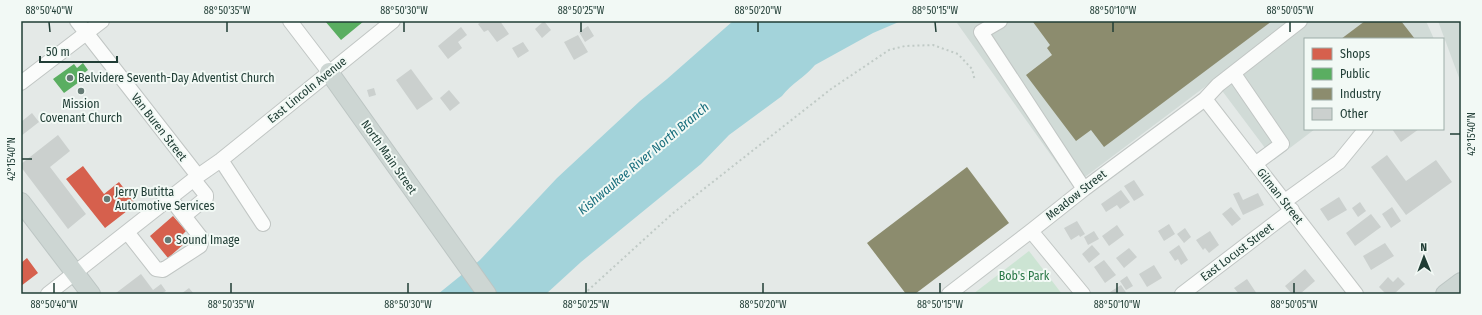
<svg xmlns="http://www.w3.org/2000/svg" width="1482" height="315" font-family="'Fira Sans Condensed',sans-serif">
<rect width="100%" height="100%" fill="#e4e9e7"/>
<path fill="#d1dbd7" d="M960,21H1426L1434,39H1305V129H1315L1274,160L1214,80L1073,186L957,23Z
M1438,21H1461V83Z"/>
<path fill="#cce4d3" d="M1029,251L1062,294H973Z"/>
<path fill="#a3d3da" d="M733,21H901L873,33L815,65C805,77 791,84 782,96L729,135L701,164L581,262L546,294H438L480,260L557,178L640,101L667,79Z"/>
<path fill="#d6604d" d="M83,166L104,194L119,182L136,204L105,228L66,179Z
M173,216L186,231L180,237L185,243L168,258L150,236Z
M27,258L38,273L21,286V263Z"/>
<path fill="#5aae61" d="M325,21H364L341,40Z
M83,63L88,70L83,74L86,77L64,93L53,79L74,64L77,68Z"/>
<path fill="#8c8c6e" d="M1034,21H1272L1104,147L1091,130L1076,141L1026,75L1052,55L1047,48L1050,45L1033,22Z
M1365,21H1401L1415,39H1341Z
M967,167L1009,223L915,294H906L867,243Z"/>
<path fill="#cbd0ce" d="M481,21H500L509,34L497,42L488,30L484,32L478,24L481,22Z
M544,21L551,30L542,38L535,29Z
M588,26L594,36L585,42L579,32Z
M461,27L467,35L458,42L462,48L448,59L438,46Z
M578,35L588,52L574,60L564,42Z
M523,42L529,51L518,58L512,48Z
M411,69L433,99L417,110L396,80Z
M374,88L376,95L369,97L367,90Z
M449,90L460,103L450,111L440,98Z
M32,113L39,122L21,136V122Z
M1392,129H1419L1401,142Z
M58,135L70,151L50,167L86,214L68,229L21,167V164Z
M1387,155L1406,181L1436,160L1452,182L1406,215L1371,167Z
M1134,180L1144,195L1134,201L1124,186Z
M1121,190L1130,202L1120,209L1117,205L1106,212L1101,204Z
M1239,192L1243,200L1258,193L1264,205L1243,215L1233,194Z
M1339,197L1347,210L1328,221L1320,209Z
M1360,202L1366,211L1358,217L1352,208Z
M1231,207L1241,219L1232,226L1222,214Z
M1392,207L1401,221L1391,228L1382,214Z
M1371,214L1381,227L1355,246L1346,233Z
M1077,221L1085,234L1080,237L1079,235L1071,240L1064,228Z
M1169,224L1175,234L1164,241L1158,231Z
M1117,225L1124,235L1109,246L1102,236Z
M1185,228L1191,237L1184,243L1177,234Z
M1094,231L1099,239L1088,245L1084,237Z
M1210,231L1219,245L1209,253L1205,248L1203,250L1196,240Z
M1385,243L1394,256L1371,270L1363,256Z
M1092,245L1100,254L1089,263L1082,254Z
M1179,245L1188,260L1181,265L1178,259L1175,261L1169,252Z
M1129,248L1137,257L1124,268L1116,258Z
M1104,260L1116,275L1105,283L1094,267Z
M1154,265L1162,278L1147,287L1139,274Z
M1305,269L1315,281L1300,294H1292L1285,286Z
M141,274L153,290L161,284L166,291L161,294H117L116,293Z
M1127,276L1133,286L1126,290L1120,281Z
M1388,277L1393,282L1398,277L1405,284L1394,294H1386L1379,287Z
M1247,279L1257,294H1239L1234,288Z
M1121,285L1127,294H1111L1110,292Z
M189,288L194,294H181Z"/>
<g fill="none" stroke-linecap="round" stroke-linejoin="round">
<g stroke="#c1c6c4" stroke-width="16">
<path id="minor" d="M77,21L198,176
M290,21L329,72
M1000,21L981,32L1084,189
M1234,74L1282,144L1255,164
M21,83L102,21
M1205,99L1356,294
M221,160L263,224
M1285,201L1339,162L1366,129
M184,216L206,198V195L194,180
M1031,231L1083,294
M127,232L156,269L163,270L200,246L202,239L170,198
M48,294L198,176L221,160L393,21
M949,294L1031,231L1084,189L1205,99L1218,85L1300,21
M1182,294L1292,210"/>
</g>
<g stroke="#bcc5c3" stroke-width="20">
<path id="major" d="M329,72L487,294
M21,202L91,294
M1445,294L1461,282"/>
</g>
<path stroke="#c0cac6" stroke-width="2" stroke-dasharray="2 3" stroke-linecap="butt" d="M584,294L672,214L831,89L889,50L905,46L933,45L958,54L972,69L975,81"/>
<use href="#minor" stroke="#fbfcfb" stroke-width="14"/>
<use href="#major" stroke="#cdd6d3" stroke-width="18"/>
</g>
<path fill="none" stroke="#213e36" stroke-width="1.5" d="M49,22L50,32M227,22V32M404,22V32M581,22V32M758,22V32M935,22L936,32M1113,22V32M1290,22V32M1450,134H1460M22,159H32M54,283V293M231,283V293M408,283V293M586,283V293M763,283V293M940,283V293M1117,283V293M1294,283V293"/>
<g fill="#657a74" stroke="#f2f9f5" stroke-width="1.5">
<circle cx="70" cy="78" r="4"/>
<circle cx="81" cy="91" r="4"/>
<circle cx="107" cy="199" r="4"/>
<circle cx="168" cy="240" r="4"/>
</g>
<g text-anchor="middle" stroke-width="4" stroke-linejoin="round" paint-order="stroke">
<g font-size="12" fill="#213e36" stroke="#f2f9f5" text-anchor="start">
<text x="78" y="82">Belvidere Seventh-Day Adventist Church</text>
<text x="81" y="108" text-anchor="middle">Mission<tspan x="81" dy="14">Covenant Church</tspan></text>
<text x="115" y="196">Jerry Butitta<tspan x="115" dy="14">Automotive Services</tspan></text>
<text x="176" y="244">Sound Image</text>
</g>
<g font-size="12" fill="#213e36" stroke="#f2f9f5">
<text transform="translate(307 90) rotate(-39)" y="4">East Lincoln Avenue</text>
<text transform="translate(159 127) rotate(52)" y="4">Van Buren Street</text>
<text transform="translate(389 157) rotate(55)" y="4">North Main Street</text>
<text transform="translate(1076 195) rotate(-38)" y="4">Meadow Street</text>
<text transform="translate(1280 196) rotate(52)" y="4">Gilman Street</text>
<text transform="translate(1237 252) rotate(-37)" y="4">East Locust Street</text>
</g>
<g font-size="12" fill="#297746" stroke="#f2f9f5">
<text x="1024" y="280">Bob's Park</text>
</g>
<g font-size="13" font-style="italic" fill="#186e7d" stroke="#f2f9f5">
<text transform="translate(643 158) rotate(-40)" y="5">Kishwaukee River North Branch</text>
</g>
</g>
<rect width="1482" height="315" fill="none" stroke="#f2f9f5" stroke-width="44"/>
<rect x="1304" y="38" width="140" height="92" fill="#f2f9f5" stroke="#9eaea9"/>
<rect x="1312" y="48" width="20" height="12" fill="#d6604d" stroke="#9eaea9"/>
<text x="1340" y="58" font-size="12" fill="#213e36">Shops</text>
<rect x="1312" y="68" width="20" height="12" fill="#5aae61" stroke="#9eaea9"/>
<text x="1340" y="78" font-size="12" fill="#213e36">Public</text>
<rect x="1312" y="88" width="20" height="12" fill="#8c8c6e" stroke="#9eaea9"/>
<text x="1340" y="98" font-size="12" fill="#213e36">Industry</text>
<rect x="1312" y="108" width="20" height="12" fill="#cbd0ce" stroke="#9eaea9"/>
<text x="1340" y="118" font-size="12" fill="#213e36">Other</text>
<g transform="translate(1424 257) rotate(359)" stroke="#f2f9f5" stroke-width="3" paint-order="stroke">
<path d="M0-3L7 15L0 10L-7 15Z" fill="#213e36"/>
<text y="-6" font-size="11" font-weight="bold" text-anchor="middle" fill="#213e36">N</text>
</g>
<path d="M40 56v6h77v-6" fill="none" stroke="#213e36" stroke-width="2"/>
<text x="46" y="56" font-size="12" fill="#213e36" stroke="#f2f9f5" stroke-width="3" paint-order="stroke">50 m</text>
<rect x="22" y="22" width="1438" height="271" fill="none" stroke="#213e36" stroke-width="1.5"/>
<g font-size="10" text-anchor="middle" fill="#213e36">
<text x="49" y="14">88°50'40"W</text>
<text x="227" y="14">88°50'35"W</text>
<text x="404" y="14">88°50'30"W</text>
<text x="581" y="14">88°50'25"W</text>
<text x="758" y="14">88°50'20"W</text>
<text x="935" y="14">88°50'15"W</text>
<text x="1113" y="14">88°50'10"W</text>
<text x="1290" y="14">88°50'05"W</text>
<text transform="translate(1471 134) rotate(-90)" y="4">42°15'40"N</text>
<text transform="translate(11 159) rotate(-90)" y="4">42°15'40"N</text>
<text x="54" y="308">88°50'40"W</text>
<text x="231" y="308">88°50'35"W</text>
<text x="408" y="308">88°50'30"W</text>
<text x="586" y="308">88°50'25"W</text>
<text x="763" y="308">88°50'20"W</text>
<text x="940" y="308">88°50'15"W</text>
<text x="1117" y="308">88°50'10"W</text>
<text x="1294" y="308">88°50'05"W</text>
</g>
</svg>
